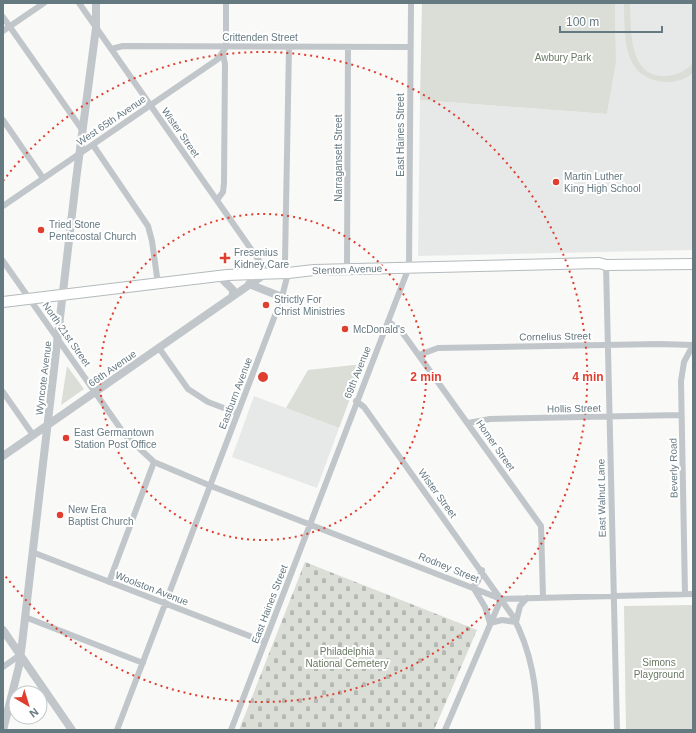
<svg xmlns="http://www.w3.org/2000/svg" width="696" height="733" font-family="Helvetica,sans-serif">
<defs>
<pattern id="cemetery-stones" width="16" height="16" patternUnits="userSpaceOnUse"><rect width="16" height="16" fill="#daded6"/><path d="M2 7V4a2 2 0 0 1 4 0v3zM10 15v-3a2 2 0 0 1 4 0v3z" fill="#b4b9b3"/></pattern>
</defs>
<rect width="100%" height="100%" fill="#f9f9f7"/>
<path fill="#e7e9e8" d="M615,3H693V250L418,256L420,100L607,114L616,63Z
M254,396L339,428L317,488L232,457Z"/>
<path fill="#daded6" d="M422,3H615L616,63L607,114L420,100Z
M624,3H630C631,28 628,78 666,76C677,75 686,71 693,63V73C683,81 671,84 658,81C621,73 625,32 624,3Z
M363,364L339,428L286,408L308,370Z
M67,366L84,389L61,405Z
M693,605V730H626L624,606Z"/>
<path fill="url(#cemetery-stones)" d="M305,562L477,630L434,730H239Z"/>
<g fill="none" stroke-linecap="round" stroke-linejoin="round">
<g stroke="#b4babd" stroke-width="12">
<path id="primary" d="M3,302L227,275L288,273L314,270L599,263L606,265L693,264"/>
</g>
<path stroke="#c0c6c9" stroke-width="6" d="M79,3L267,272
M3,17L83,131
M3,31L44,3
M111,49L123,46L409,47
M3,120L43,178
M93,145L148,226L152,241L158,284
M217,200L223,192L224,183L225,64L223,54
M3,206L218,59L226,47V3
M3,261L125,435L154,462L211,486L501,599L693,594
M606,265L617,730
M347,269L348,47
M388,321L402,332L541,526L543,597
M159,348L188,389L208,402L237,413
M419,355L438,348L659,344L693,345
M3,392L33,435
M356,401L364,407L512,615C532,651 537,689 538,730
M468,423L490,419L681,415
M32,552L265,642
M482,570L478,581L473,587L485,607L490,623L502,620L516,622L520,606L527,598
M109,582L154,462
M685,594L681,381L684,362L693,345
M25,617L143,663
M3,667L20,655
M117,730L282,297L288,273L285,261L289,47
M231,730L409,267L411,3
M445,730L501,599"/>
<path stroke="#c0c6c9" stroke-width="8" d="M219,276L233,290V296
M249,284L282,297
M3,456L265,274
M3,630L72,730
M3,730L19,666L22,644L76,180L96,28V3"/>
<use href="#primary" stroke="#fff" stroke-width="10"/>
</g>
<g fill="none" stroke="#e03e2f" stroke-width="2" stroke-dasharray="2 4">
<circle cx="263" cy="377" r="163"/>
<path d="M3 181A325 325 0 1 1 3 573"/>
</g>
<g fill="#e03e2f" stroke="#fff" stroke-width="1.5">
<circle cx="556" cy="182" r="4"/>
<circle cx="41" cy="230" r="4"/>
<path d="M223 252h4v4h4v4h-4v4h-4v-4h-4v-4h4z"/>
<circle cx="266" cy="305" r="4"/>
<circle cx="345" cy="329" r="4"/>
<circle cx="66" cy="438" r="4"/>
<circle cx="60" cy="515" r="4"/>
</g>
<g text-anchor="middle" stroke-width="4" stroke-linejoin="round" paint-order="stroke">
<g font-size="10" fill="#657981" stroke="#fff">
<text x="260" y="41">Crittenden Street</text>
<text transform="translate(111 120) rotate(-34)" y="4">West 65th Avenue</text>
<text transform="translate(181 132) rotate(55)" y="4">Wister Street</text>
<text transform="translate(400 135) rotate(-90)" y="4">East Haines Street</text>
<text transform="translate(338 158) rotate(-90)" y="4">Narragansett Street</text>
<text transform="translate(347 269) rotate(-2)" y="4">Stenton Avenue</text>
<text transform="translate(67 334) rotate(55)" y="4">North 21st Street</text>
<text transform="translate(555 336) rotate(-1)" y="4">Cornelius Street</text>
<text transform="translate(112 368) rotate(-35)" y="4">66th Avenue</text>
<text transform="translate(357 372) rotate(-68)" y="4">69th Avenue</text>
<text transform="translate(43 378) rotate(-83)" y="4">Wyncote Avenue</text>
<text transform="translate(235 393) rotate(-69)" y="4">Eastburn Avenue</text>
<text transform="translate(574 408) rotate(-1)" y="4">Hollis Street</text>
<text transform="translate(496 445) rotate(55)" y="4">Homer Street</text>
<text transform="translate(673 468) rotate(-91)" y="4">Beverly Road</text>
<text transform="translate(438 493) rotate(54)" y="4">Wister Street</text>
<text transform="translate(601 498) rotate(-91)" y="4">East Walnut Lane</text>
<text transform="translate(449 567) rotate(22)" y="4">Rodney Street</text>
<text transform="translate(152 588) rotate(21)" y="4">Woolston Avenue</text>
<text transform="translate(269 604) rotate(-69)" y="4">East Haines Street</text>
</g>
<g font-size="10" fill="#6a7963" stroke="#fff">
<text x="563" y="61">Awbury Park</text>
<text x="347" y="655">Philadelphia<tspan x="347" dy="12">National Cemetery</tspan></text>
<text x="659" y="666">Simons<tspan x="659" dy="12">Playground</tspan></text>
</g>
<g font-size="10" fill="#657981" stroke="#fff" text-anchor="start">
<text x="564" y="180">Martin Luther<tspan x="564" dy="12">King High School</tspan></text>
<text x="49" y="228">Tried Stone<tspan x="49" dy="12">Pentecostal Church</tspan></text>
<text x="234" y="256">Fresenius<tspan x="234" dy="12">Kidney Care</tspan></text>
<text x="274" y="303">Strictly For<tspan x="274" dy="12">Christ Ministries</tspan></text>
<text x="353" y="333">McDonald's</text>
<text x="74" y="436">East Germantown<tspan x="74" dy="12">Station Post Office</tspan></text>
<text x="68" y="513">New Era<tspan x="68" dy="12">Baptist Church</tspan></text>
</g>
</g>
<circle cx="263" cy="377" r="6" fill="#e03e2f" stroke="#fff" stroke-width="2"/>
<g font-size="12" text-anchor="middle" font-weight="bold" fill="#e03e2f" stroke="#fff" stroke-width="4" stroke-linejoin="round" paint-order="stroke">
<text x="426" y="381">2 min</text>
<text x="588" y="381">4 min</text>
</g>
<rect width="696" height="733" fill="none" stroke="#657981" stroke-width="8"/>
<g transform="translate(28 705) rotate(142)"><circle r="19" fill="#ffffff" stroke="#c1c9cd"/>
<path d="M0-3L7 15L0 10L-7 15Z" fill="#e03e2f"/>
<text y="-6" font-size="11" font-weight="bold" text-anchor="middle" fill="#657981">N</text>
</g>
<path d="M560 26v6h102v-6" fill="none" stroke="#657981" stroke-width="2"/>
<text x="566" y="26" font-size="12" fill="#657981" stroke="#ffffff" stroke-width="3" paint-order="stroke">100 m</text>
</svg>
